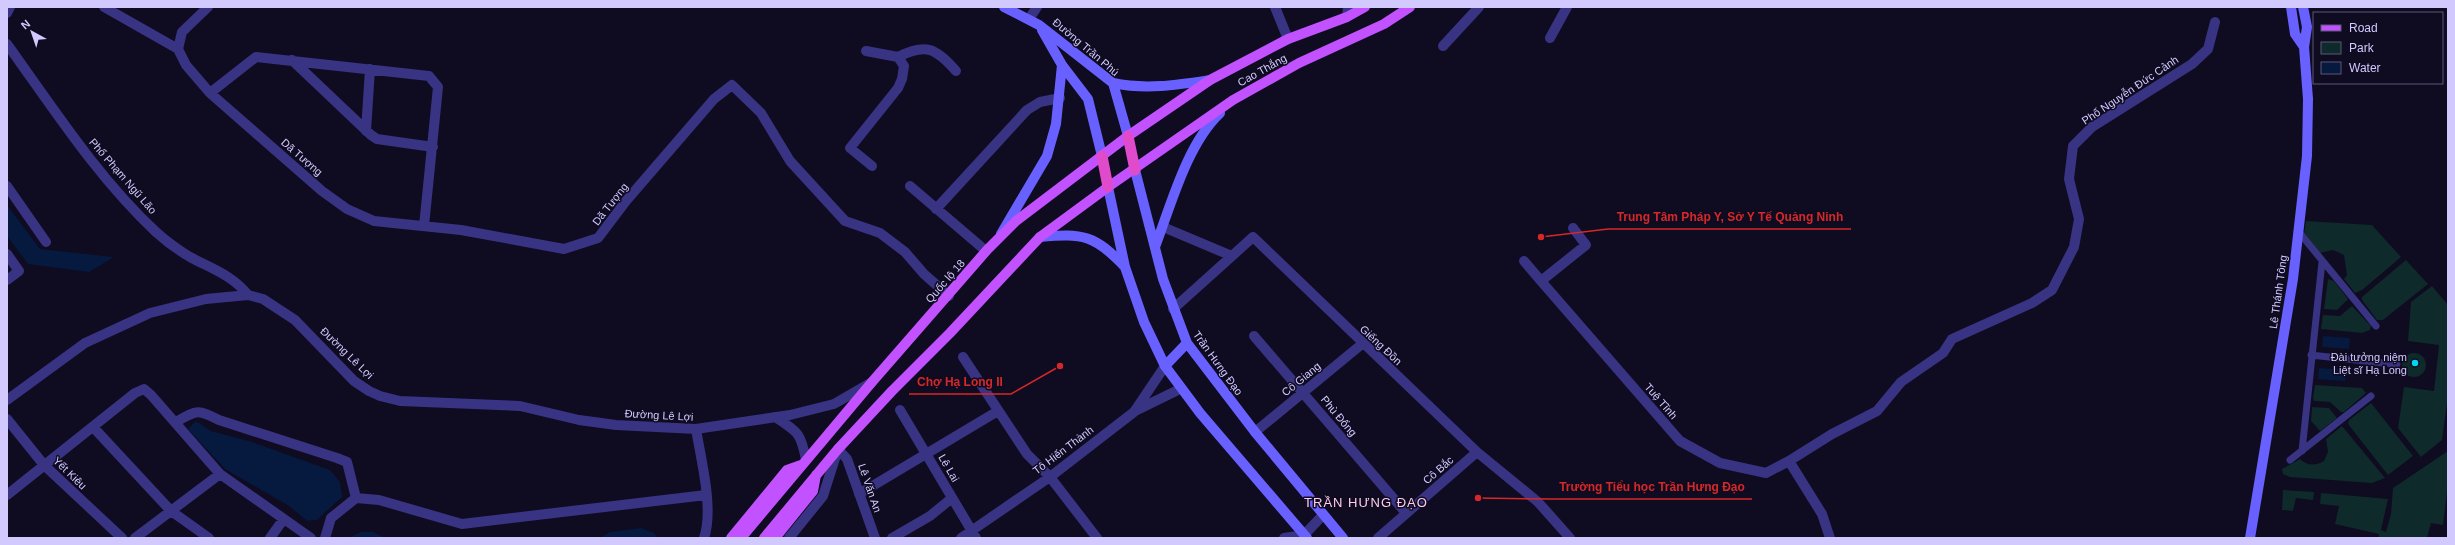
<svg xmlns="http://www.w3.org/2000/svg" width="2455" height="545" font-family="Helvetica,sans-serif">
<rect width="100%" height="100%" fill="#0f0b20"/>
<path fill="#0e2a2a" d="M2306,221L2372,225L2401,257L2362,290L2355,293L2344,279L2347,275L2344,255L2333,250L2320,253L2304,234Z
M2406,260L2428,284L2383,320H2377L2362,300V297Z
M2328,279L2334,281L2348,299L2337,310L2324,309Z
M2432,286L2448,305V396L2442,440L2421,457L2398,428L2404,387L2434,391L2439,345L2408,341L2411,302Z
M2352,306L2371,326L2370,330L2362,333L2321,329L2323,315L2340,316Z
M2402 365a12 12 0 1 1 24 0a12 12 0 1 1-24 0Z
M2315,385L2362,388L2366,393L2344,412H2341L2330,402L2314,401L2313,398Z
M2371,403L2413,456L2388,475L2348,424L2349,420Z
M2312,407L2329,408L2337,418L2320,431L2311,421Z
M2342,426L2385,478L2372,483L2290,477L2283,474L2282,469L2300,459C2307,466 2316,466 2324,461L2328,452L2326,439Z
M2448,451V484L2443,525L2431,523L2427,538H2379V534L2335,524L2339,506L2320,504L2321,493L2388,499L2381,530L2386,532L2391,514L2393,488Z
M2283,490L2314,492L2313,500L2296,498L2293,511L2282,510Z"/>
<path fill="#06193e" d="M7,205L40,249L114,257L89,272L28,264L7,236Z
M2323,336L2350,338L2349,349L2322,347Z
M2319,368L2346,370L2345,381L2318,379Z
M196,421L211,431L249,441L330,470L340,482L342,497L317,520L307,521L289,506L225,469L188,429Z
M641,528L654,533L658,538H600L610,532Z
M361,532H373L386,538H348Z"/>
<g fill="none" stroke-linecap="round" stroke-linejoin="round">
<path stroke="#383382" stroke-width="7" d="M2298,231L2376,326
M2311,355L2383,363
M2390,364H2397
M2302,451L2322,262
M2290,460L2371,396"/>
<path stroke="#383382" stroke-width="10" d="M104,7L178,49L186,65L210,93L322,191L347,209L374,221L461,230L564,249L598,238L626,201L714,99L732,85L761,113L790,161L845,221L880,233L905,252L924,274L949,296
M1275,7L1288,39
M7,13L10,7
M1347,17L1348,7
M1029,19L1037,7
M1550,38L1567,7
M7,44C53,108 98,178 156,232C166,241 178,250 190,257C212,269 232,275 248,295
M1443,46L1479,7
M178,49L182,32L208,7
M866,51L898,57L904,66L902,79L898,88L850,148L872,166
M898,57C926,43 936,48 956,71
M292,60L371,135L377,139L433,147
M210,93L256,57L429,76L438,87L424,226
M366,131L370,69
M7,186L46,242
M910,186L986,251
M936,209L1027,110L1040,102L1060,98
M1163,227L1232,256L1253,237L1477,452L1538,502L1570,538
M1573,228L1586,245L1541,281L1680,441L1720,463L1766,473L1789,461L1832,434L1877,411L1901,382L1943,353L1952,339L2032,303L2052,290L2074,247L2079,219L2069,179L2073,146L2092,127L2192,64L2208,49L2215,22
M7,254L19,271L7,280
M1524,261L1541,281
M1173,309L1232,256
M1254,336L1406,513
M963,357L1027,454L1050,477L1097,538
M900,410L976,538
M1135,411L1180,389
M7,419L44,465L122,538
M176,422C197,410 197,409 219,420L337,458L347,462L356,498
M93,427L171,511L209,538
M696,429C701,460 714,509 704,538
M1255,432L1362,344
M838,449L847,459L875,538
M1789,461L1822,514L1830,538
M859,494L998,411
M7,495L135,393L144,389L151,395L220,474L311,538
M135,538L220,474
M270,538L283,520
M325,538L331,518L356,498L379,500L462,524L706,495
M789,538L823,496L838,449
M892,538L930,516L952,498
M961,538L1050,477L1134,412L1165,366
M1284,538L1304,535L1323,515
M1378,538L1477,452"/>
<path stroke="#383382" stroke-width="10" d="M7,400L85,343L150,313L206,299L248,295L263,299L295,320L354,381L369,391L380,396L400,401L520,406L579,420L616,425L696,429L790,415L834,404L872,382
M775,417C798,432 801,433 806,460"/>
<path stroke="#6961ff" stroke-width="10" d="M1004,7L1039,25L1113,83L1128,136
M2291,7L2295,34L2304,47
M1042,30L1062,65L1088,99L1102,156
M1113,83C1146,90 1177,85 1210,80
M1135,170L1163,279L1187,343L1255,432L1343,538
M1108,187L1125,267L1144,322L1165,366L1200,413L1307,538
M1001,234L1047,156L1056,124L1062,65
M1040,237C1083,233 1095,235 1125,267
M1155,247C1171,205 1187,144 1220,113
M1165,366L1187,343
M2250,538L2293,279L2307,156L2308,99L2304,47L2307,27L2303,7"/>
<path stroke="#c251ff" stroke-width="10" d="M731,538L787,470L801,465
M741,538L872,382L987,250L1016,221L1128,136L1210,80L1288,39L1347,17L1365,7
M764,538L838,449L892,391L950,333L1040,237L1108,187L1233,100L1299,63L1384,24L1410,7
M775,538L813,491L816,475"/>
<path stroke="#e04bcc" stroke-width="11" d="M1128,136L1135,170
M1102,156L1108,187"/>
</g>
<circle fill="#00d7f5" stroke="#0f0b20" stroke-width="1.5" cx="2415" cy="363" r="4"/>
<g text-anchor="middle" stroke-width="3" stroke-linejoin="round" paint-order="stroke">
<g font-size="11" fill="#d2caff" stroke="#0f0b20">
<text transform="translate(1086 47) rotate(40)" y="4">Đường Trần Phú</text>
<text transform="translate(1262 70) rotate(-29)" y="4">Cao Thắng</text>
<text transform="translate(2130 90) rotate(-34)" y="4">Phố Nguyễn Đức Cảnh</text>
<text transform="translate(302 157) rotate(41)" y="4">Dã Tượng</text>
<text transform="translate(123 176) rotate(49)" y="4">Phố Phạm Ngũ Lão</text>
<text transform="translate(610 204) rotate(-52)" y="4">Dã Tượng</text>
<text transform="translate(945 281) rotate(-49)" y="4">Quốc lộ 18</text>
<text transform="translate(2278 292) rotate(-82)" y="4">Lê Thánh Tông</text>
<text transform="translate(1381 345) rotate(43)" y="4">Giếng Đồn</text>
<text transform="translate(347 353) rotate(44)" y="4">Đường Lê Lợi</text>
<text transform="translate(1218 363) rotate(54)" y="4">Trần Hưng Đạo</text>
<text transform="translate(1301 379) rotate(-39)" y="4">Cô Giang</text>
<text transform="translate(1661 401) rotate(49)" y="4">Tuệ Tĩnh</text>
<text transform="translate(659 415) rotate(3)" y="4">Đường Lê Lợi</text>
<text transform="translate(1339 416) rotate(50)" y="4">Phù Đổng</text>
<text transform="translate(1063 450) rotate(-37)" y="4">Tô Hiến Thành</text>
<text transform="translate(949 468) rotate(60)" y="4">Lê Lai</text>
<text transform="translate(1438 470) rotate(-41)" y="4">Cô Bắc</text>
<text transform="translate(70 473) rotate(44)" y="4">Yết Kiêu</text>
<text transform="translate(870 488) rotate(71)" y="4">Lê Văn An</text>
</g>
<g font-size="11" fill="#d2caff" stroke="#0f0b20" text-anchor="end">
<text x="2407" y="361">Đài tưởng niệm<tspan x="2407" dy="13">Liệt sĩ Hạ Long</tspan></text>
</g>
<g font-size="13" letter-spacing="1" fill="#ffcceb" stroke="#0f0b20">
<text x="1366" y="507">TRẦN HƯNG ĐẠO</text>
</g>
</g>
<path fill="none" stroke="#d62828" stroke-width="1.5" d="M1541 237L1608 229H1851M1060 366L1011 394H909M1478 498L1551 499H1752"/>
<g fill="#d62828" stroke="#0f0b20" stroke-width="1.5">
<circle cx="1541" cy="237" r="4"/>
<circle cx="1060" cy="366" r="4"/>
<circle cx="1478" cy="498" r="4"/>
</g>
<g font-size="12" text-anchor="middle" font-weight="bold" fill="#d62828" stroke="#0f0b20" stroke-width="3" stroke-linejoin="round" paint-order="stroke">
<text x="1730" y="221">Trung Tâm Pháp Y, Sở Y Tế Quảng Ninh</text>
<text x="960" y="386">Chợ Hạ Long II</text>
<text x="1652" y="491">Trường Tiểu học Trần Hưng Đạo</text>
</g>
<rect width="2455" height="545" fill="none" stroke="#d2caff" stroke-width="16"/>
<rect x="2313" y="12" width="130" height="72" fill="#0f0b20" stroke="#5d5779"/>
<rect x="2321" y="25" width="20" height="6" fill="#c251ff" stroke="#5d5779"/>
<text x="2349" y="32" font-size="12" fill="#d2caff">Road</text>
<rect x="2321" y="42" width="20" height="12" fill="#0e2a2a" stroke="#5d5779"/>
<text x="2349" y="52" font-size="12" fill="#d2caff">Park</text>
<rect x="2321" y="62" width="20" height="12" fill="#06193e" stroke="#5d5779"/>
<text x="2349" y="72" font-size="12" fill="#d2caff">Water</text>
<g transform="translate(32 32) rotate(320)" stroke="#0f0b20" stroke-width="3" paint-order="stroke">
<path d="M0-3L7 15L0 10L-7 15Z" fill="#d2caff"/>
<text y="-6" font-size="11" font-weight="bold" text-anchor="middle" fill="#d2caff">N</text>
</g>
</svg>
